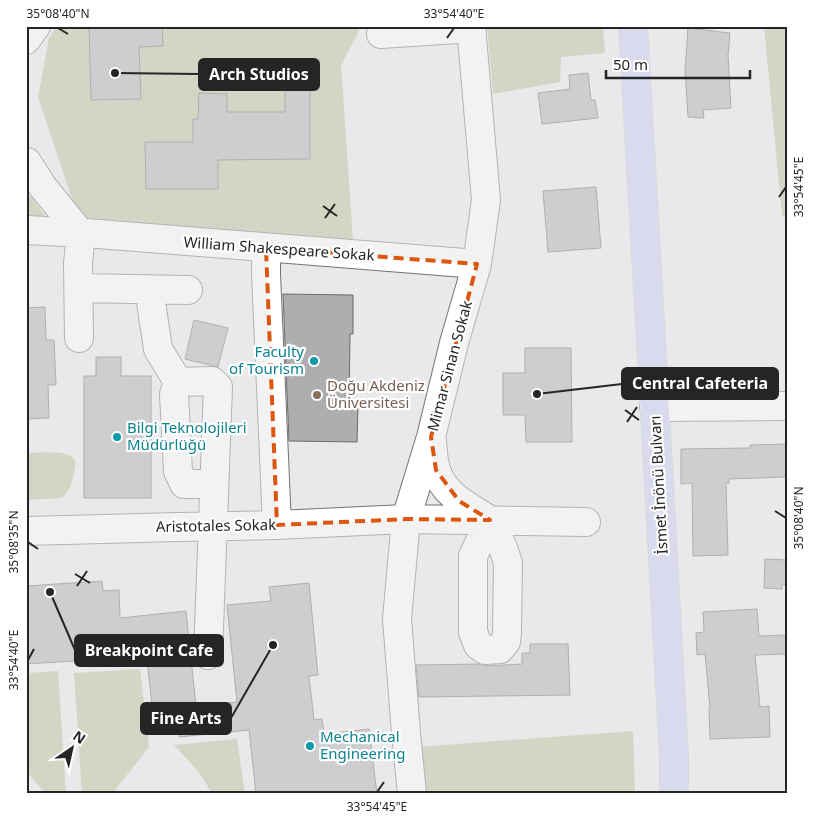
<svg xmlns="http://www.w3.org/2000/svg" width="813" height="820" font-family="'Noto Sans',sans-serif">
<rect width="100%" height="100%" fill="#e9e8ea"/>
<path fill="#bbbe98" d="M57,26H359V31L341,65L353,240L243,234L79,220L38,97L49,38Z
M487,26H603L605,53L561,57L560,82L493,94Z
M764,26H787V219L782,215Z
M31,195L49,223L26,222V203Z
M26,453C38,453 71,449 75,461C76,465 75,469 74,473C72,483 69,492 62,498L26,500Z
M140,669L149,747L112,794H82L74,673Z
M58,671L66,794H46L26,771V673Z
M633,731L635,794H424L417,747Z
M237,739L245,794H212C203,775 188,760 174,745Z"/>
<path fill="#aeadaf" stroke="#6b6a6d" d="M89,26H162L163,46L139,47L141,99L91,100Z
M688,28L730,33L728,55L731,108L703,110L704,118L688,117L685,70Z
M588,73L591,100H595L598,118L542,124L538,93L570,89L569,75Z
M285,89H310V159L218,160V189H146L145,142H193V119H198L199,93L227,94V112H285Z
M596,187L601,248L548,252L543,191Z
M283,294L353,295V334H350L349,406H358L357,442L289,441Z
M45,307L46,340H54L56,385H48L49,418L26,419V308Z
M194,320L228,328L218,367L185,359Z
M525,348H571L572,442H526L525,415H503V373H525Z
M96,357H121V376H151V498H84V376H96Z
M787,444V477L729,479V483H726L728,555L693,556L692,483L681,484V449L750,448V445Z
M765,559L787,560V585L782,584V589L764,588Z
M102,581L103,591L119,590L120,618L186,611L196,706L237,702L227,605L271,601L269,587L309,583L318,675L309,676L314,720L322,719L324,734L369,729L377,794H256L249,730L179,737L177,721L154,723L146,651L103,653L104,659L26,664V586Z
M757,609L759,636L787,635V654L755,655L760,707L769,706L770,737L710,739L709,708H710L705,654L697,655L696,633L704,632L703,612Z
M530,644H568L570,695L419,697L416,665L481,664L486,666L522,664V653H530Z"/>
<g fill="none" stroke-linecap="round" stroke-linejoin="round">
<g stroke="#747376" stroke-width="30">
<path id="minor" d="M381,34L472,28
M26,40L36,26
M27,162L43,187L81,234L78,263L79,338
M26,230L86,233L477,264
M266,248V274L277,525
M79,288L188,290
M149,289L158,349L178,382L174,394L178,471L184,484H214
M178,382L212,381L218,387C214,476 212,566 208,655
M654,407L787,406
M432,441C433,450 433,461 436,469C443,495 469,507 490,520
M490,520L503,548L508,563L507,631L506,642L500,649L485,650L478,645L473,632V556Z
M26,531L179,527L277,525L406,519L586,522
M412,794L406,733L397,619L406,519L431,437L454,343L477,264L486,200L471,26"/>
</g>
<g stroke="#c7c6c7" stroke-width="30">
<path id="major" d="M633,26C648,270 660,513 674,757V794"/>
</g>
<use href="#minor" stroke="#fff" stroke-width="28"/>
<use href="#major" stroke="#c6cbf2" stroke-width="28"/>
</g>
<path d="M0 0H813V820H0ZM266,248L477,264L431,437L436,470L459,501L490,520L406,519L277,525Z" fill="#e9e8ea" fill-opacity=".55" fill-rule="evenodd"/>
<path fill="none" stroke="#de560d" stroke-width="4" stroke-dasharray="10 6" stroke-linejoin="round" d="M266,248L477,264L431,437L436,470L459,501L490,520L406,519L277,525Z"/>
<path fill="none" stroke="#262526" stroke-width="2" d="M58,28L68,34M447,38L454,28M779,197L786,187M323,206L337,216M325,218L335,204M625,410L639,420M627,422L637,407M775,511L786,518M28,542L38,549M75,574L90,583M77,586L87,571M28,660L34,649M377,792L384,782"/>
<g fill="#0f9aa8" stroke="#fff" stroke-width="2">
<circle cx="314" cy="361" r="5"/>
<circle cx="117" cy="437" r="5"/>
<circle cx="310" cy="746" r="5"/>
</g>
<circle fill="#8d6e63" stroke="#fff" stroke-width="2" cx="317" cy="395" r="5"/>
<g text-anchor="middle" stroke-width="4.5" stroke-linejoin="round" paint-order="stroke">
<g font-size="15" fill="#262526" stroke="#fff">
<text transform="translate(279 249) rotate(4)" y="5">William Shakespeare Sokak</text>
<text transform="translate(450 366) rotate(-75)" y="5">Mimar Sinan Sokak</text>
<text transform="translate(659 485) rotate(-93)" y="5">İsmet İnönü Bulvarı</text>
<text transform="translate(216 526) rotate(-1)" y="5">Aristotales Sokak</text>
</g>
<g font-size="15" fill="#0d838f" stroke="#fff" text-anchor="start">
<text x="304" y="357" text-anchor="end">Faculty<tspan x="304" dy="17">of Tourism</tspan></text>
<text x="127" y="433">Bilgi Teknolojileri<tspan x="127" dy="17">Müdürlüğü</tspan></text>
<text x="320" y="742">Mechanical<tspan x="320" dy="17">Engineering</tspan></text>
</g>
<g font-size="15" fill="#785e54" stroke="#fff" text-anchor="start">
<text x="327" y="391">Doğu Akdeniz<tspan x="327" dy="17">Üniversitesi</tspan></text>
</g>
</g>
<path fill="none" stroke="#262526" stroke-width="2" d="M115 73L199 74M537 394L622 384M50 592L75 650M273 645L231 718"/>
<g fill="#262526" stroke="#fff" stroke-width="2">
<circle cx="115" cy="73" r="5"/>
<circle cx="537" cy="394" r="5"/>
<circle cx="50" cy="592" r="5"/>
<circle cx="273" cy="645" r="5"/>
</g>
<g fill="#262526" stroke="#262526" stroke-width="2">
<rect x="199" y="59" width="120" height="31" rx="5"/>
<rect x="622" y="368" width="156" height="31" rx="5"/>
<rect x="75" y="635" width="148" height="31" rx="5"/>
<rect x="141" y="703" width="90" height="31" rx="5"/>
</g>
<g font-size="16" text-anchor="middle" font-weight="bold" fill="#fff">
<text x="259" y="80">Arch Studios</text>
<text x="700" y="389">Central Cafeteria</text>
<text x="149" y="656">Breakpoint Cafe</text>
<text x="186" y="724">Fine Arts</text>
</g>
<rect width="813" height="820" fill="none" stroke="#ffffff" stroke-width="55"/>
<g transform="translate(72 748) rotate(34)" stroke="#ffffff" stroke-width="4" paint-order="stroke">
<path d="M0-4L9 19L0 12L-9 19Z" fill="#262526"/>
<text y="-8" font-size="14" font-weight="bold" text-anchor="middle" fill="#262526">N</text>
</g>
<path d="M606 70v8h144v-8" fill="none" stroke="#262526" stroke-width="2.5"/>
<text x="613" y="70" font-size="15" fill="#262526" stroke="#ffffff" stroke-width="4" paint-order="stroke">50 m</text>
<rect x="28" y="28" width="758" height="764" fill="none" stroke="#262526" stroke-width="2"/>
<g font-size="12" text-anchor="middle" fill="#262526">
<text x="58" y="18">35°08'40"N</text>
<text x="454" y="18">33°54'40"E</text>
<text transform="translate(799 187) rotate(-90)" y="4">33°54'45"E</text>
<text transform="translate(799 518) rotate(-90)" y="4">35°08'40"N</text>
<text transform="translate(14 542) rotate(-90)" y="4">35°08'35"N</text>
<text transform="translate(14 660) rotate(-90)" y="4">33°54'40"E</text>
<text x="377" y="811">33°54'45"E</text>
</g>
</svg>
